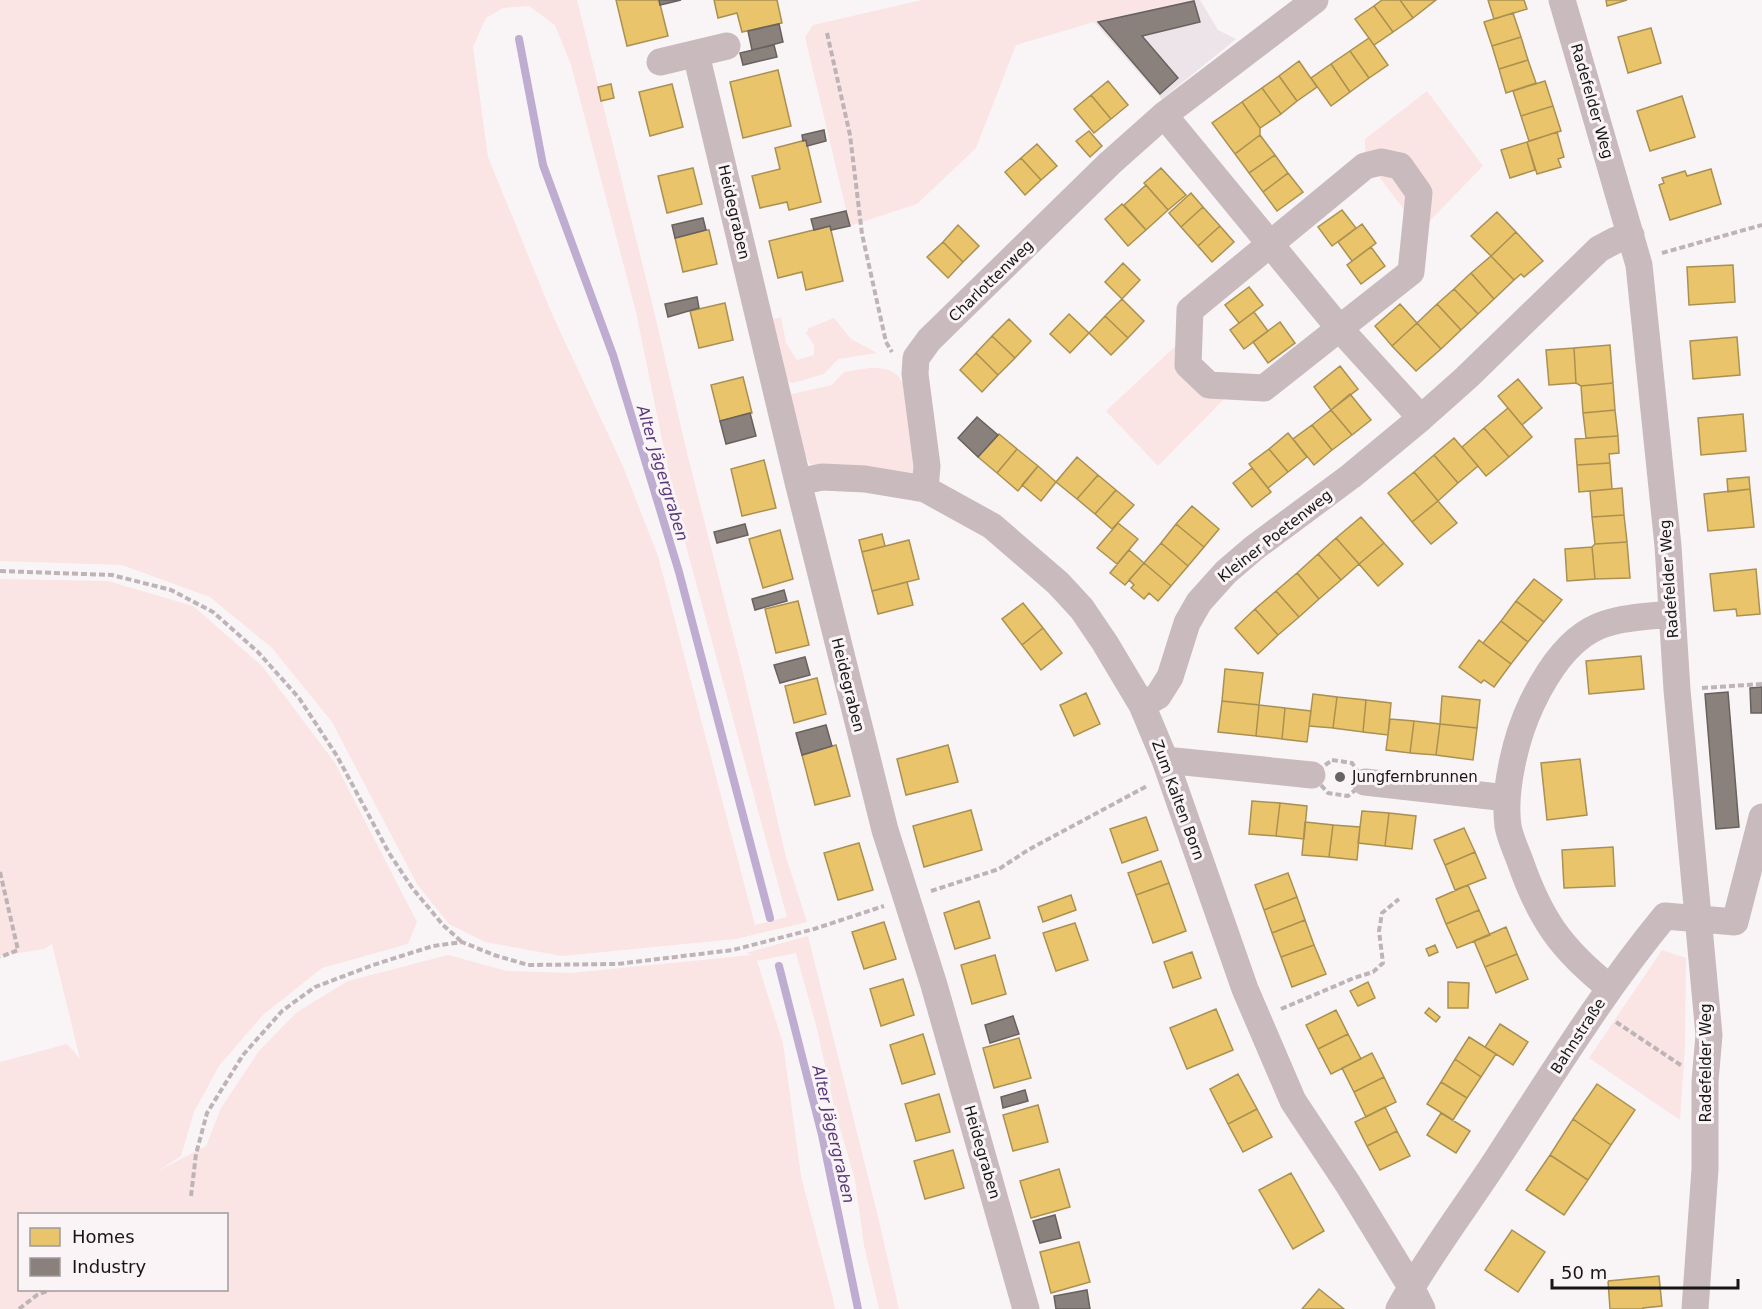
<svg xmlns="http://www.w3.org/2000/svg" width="1762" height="1309" font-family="'DejaVu Sans',sans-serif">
<rect width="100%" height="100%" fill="#f9f5f7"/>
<path fill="#ede4e9" d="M1191,0H1200L1218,30L1236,39L1162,99L1094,22Z"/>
<path fill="#fae4e4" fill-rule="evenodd" d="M0,0H577L653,307L687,453L743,673L786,857L807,922L736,939L562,956L485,942L449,924L417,884L332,722L272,648L210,597L122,565L0,561ZM529,6L555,25L571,65L636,312L677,513L787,917L755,925L658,556L622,464L552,314L488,157L473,47L486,18L503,8Z
M922,0H1191L1094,22L1016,45L976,148L917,204L850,226L805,37L813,25Z
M1427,91L1483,166L1420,231L1365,158V139Z
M781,317L786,343L797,360L814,355V345L806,333L809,328L834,318L851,339L877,353L838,359L824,374L793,383L788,381L784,376L770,320Z
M1183,339L1229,394L1158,466L1106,411Z
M869,368C877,368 886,368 893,372C919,389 913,445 914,472L911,474L821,467L810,464L804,454L789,399L792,394L832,385L844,372Z
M0,579L108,581L193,606L262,666L335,763L417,922L408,944L322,968L263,1015L219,1066L194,1112L181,1156L158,1171L206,1146L221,1108L259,1051L297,1012L348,981L448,955L507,971L572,973L752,955L746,953L808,936L880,1225L899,1309H879L864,1245L855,1180L836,1115L817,1029L796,953L757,961L783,1043L801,1176L833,1299L835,1309H0V1062L67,1044L80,1059L52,944L44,949L0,956ZM20,1214H226V1290H20Z
M1662,950L1686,958L1685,1046L1680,1120L1589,1058Z"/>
<path fill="#e9c46a" stroke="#aa9051" stroke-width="1.5" d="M616,0H659L668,36L627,46Z
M714,0H777L782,23L742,32L737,13L718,18Z
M1382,0H1400L1413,18L1393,32L1374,6Z
M1400,0H1436L1413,18Z
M1488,0H1524L1527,9L1494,19Z
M1606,0H1627L1607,6Z
M1374,6L1393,32L1374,45L1355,19Z
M1513,13L1521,37L1492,46L1484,22Z
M1651,28L1661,63L1628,73L1618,37Z
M1521,37L1528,60L1499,69L1492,46Z
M1369,38L1388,65L1369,78L1350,51Z
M1350,51L1369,78L1350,92L1331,64Z
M1528,60L1536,83L1506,93L1499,69Z
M1299,61L1317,87L1297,101L1279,76Z
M1331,64L1350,92L1331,106L1311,78Z
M778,70L791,126L743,138L730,82Z
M1279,76L1297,101L1281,114L1262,88Z
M1108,81L1128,105L1111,119L1091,95Z
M1545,81L1553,106L1521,116L1513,91Z
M611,84L614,98L601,101L598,87Z
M672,84L683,127L650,136L639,92Z
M1262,88L1281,114L1260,128L1242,102Z
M1091,95L1111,119L1094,133L1074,109Z
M1682,96L1695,137L1650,151L1637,111Z
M1242,102L1260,128V135L1235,154L1212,123Z
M1553,106L1561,131L1529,141L1521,116Z
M1089,131L1102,146L1090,157L1076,141Z
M1557,132L1564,157L1558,159L1561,167L1537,174L1527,142Z
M1260,135L1275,155L1249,173L1235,154Z
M806,140L821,202L789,210L787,202L760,208L752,176L780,169L775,148Z
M1527,142L1535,170L1510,178L1501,150Z
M1037,144L1057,166L1041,180L1021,158Z
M1275,155L1288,173L1263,192L1249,173Z
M1021,158L1041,180L1025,195L1005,172Z
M693,168L702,204L667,213L658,176Z
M1161,168L1186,195L1168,210L1144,183Z
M1711,169L1721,204L1670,220L1659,185L1664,183L1662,178L1685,171L1687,176Z
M1288,173L1303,192L1277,211L1263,192Z
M1146,185L1168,210L1146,230L1124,205Z
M1191,193L1203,207L1181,227L1169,213Z
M1122,204L1146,230L1128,246L1105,219Z
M1203,207L1220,226L1198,246L1181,227Z
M1342,210L1356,228L1332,246L1318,227Z
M1497,212L1516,232L1491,256L1471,236Z
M1362,224L1376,243L1352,261L1338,242Z
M958,225L979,246L963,262L943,242Z
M830,226L843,281L806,290L802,272L778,278L769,241Z
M1220,226L1234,242L1212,262L1198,246Z
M706,230H709L717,264L683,272L675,238Z
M1516,232L1543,261L1524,277L1521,274L1514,280L1491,256Z
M943,242L963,262L948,278L927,257Z
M1371,247L1385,266L1361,284L1347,265Z
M1491,256L1514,280L1494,299L1471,273Z
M1123,263L1140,280L1122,299L1105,282Z
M1733,265L1735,302L1689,305L1687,267Z
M1471,273L1494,299L1478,314L1454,289Z
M1249,287L1263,305L1239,323L1225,305Z
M1454,289L1478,314L1461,330L1437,304Z
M1122,299L1144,321L1128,338L1105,316Z
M725,303L733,340L699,348L690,311Z
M1400,304L1417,323L1392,346L1375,326Z
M1437,304L1461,330L1441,349L1417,323Z
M1254,312L1268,331L1244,349L1230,330Z
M1069,314L1089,333L1070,353L1050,334Z
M1105,316L1128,338L1111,355L1089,333Z
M1009,319L1031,341L1015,358L992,336Z
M1280,322L1295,343L1268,363L1253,342Z
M1417,323L1441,349L1416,371L1392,346Z
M992,336L1015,358L998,375L976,353Z
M1737,337L1740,375L1693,379L1690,341Z
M1610,345L1613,383L1581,386L1576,383L1574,348Z
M1574,348L1576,383L1549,385L1546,350Z
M976,353L998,375L982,392L960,370Z
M1340,366L1358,389L1331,410L1314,387Z
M743,377L752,413L720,421L711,385Z
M1518,379L1542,408L1522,425L1498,396Z
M1613,383L1615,410L1583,413L1581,386Z
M1350,394L1371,420L1352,435L1331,410Z
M1508,408L1532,437L1509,457L1484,428Z
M1331,410L1352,435L1332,450L1312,425Z
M1615,410L1618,436L1586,438L1583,413Z
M1743,414L1746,451L1701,455L1698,418Z
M1312,425L1332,450L1314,465L1293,439Z
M1484,428L1509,457L1486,476L1462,447Z
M1288,433L1307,457L1288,472L1269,449Z
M999,434L1017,449L997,473L978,457Z
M1618,436L1619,453L1609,454L1610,463L1577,465L1575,439Z
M1454,438L1478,466L1458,483L1434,455Z
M1017,449L1038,466L1018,491L997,473Z
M1269,449L1288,472L1268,488L1249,464Z
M1434,455L1458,483L1438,501L1414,472Z
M1077,457L1098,475L1077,499L1056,482Z
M764,460L776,508L742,516L731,469Z
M1610,463L1612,489L1579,492L1577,465Z
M1038,466L1056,482L1041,501L1022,485Z
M1252,468L1271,492L1252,507L1233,483Z
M1414,472L1438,501L1412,522L1388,493Z
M1098,475L1116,490L1095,514L1077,499Z
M1749,477L1750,489L1728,492L1727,479Z
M1622,488L1624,515L1592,517L1590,491Z
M1750,489L1754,527L1708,531L1704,494Z
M1116,490L1134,505L1112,529L1095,514Z
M1438,501L1457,523L1431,544L1412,522Z
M1192,506L1219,529L1204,547L1176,524Z
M1624,515L1627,542L1595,544L1592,517Z
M1361,517L1384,543L1359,564L1336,538Z
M1118,523L1138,539L1117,564L1097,548Z
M1176,524L1204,547L1188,566L1161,543Z
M780,530L793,579L763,588L749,539Z
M882,534L885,546L862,552L859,540Z
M1336,538L1359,564L1341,580L1318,554Z
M909,540L919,579L872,591L862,552Z
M1627,542L1630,578L1595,579L1592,547L1595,544Z
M1161,543L1188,566L1171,586L1144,563Z
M1384,543L1403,564L1378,586L1359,564Z
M1592,547L1595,579L1567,581L1565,549Z
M1129,550L1144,563L1125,585L1110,573Z
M1318,554L1341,580L1319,599L1297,573Z
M1144,563L1171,586L1158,601L1149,593L1144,599L1131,588L1134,585L1129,580Z
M1756,569L1760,614L1737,616L1736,609L1714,611L1710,574Z
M1297,573L1319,599L1299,617L1276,591Z
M1534,579L1562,600L1544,622L1516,601Z
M907,582L913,605L878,614L872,591Z
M1276,591L1299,617L1278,635L1255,609Z
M798,601L809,645L776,653L765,609Z
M1516,601L1544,622L1528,642L1501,621Z
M1023,603L1043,628L1022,645L1002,619Z
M1255,609L1278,635L1258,654L1235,628Z
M1501,621L1528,642L1511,664L1483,643Z
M1043,628L1062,653L1041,670L1022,645Z
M1479,640L1511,664L1494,687L1484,680L1481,683L1459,667Z
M1641,656L1644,689L1589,694L1586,661Z
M1225,669L1263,673L1259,705L1222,701Z
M817,678L826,714L794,723L785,686Z
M1086,693L1100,724L1074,736L1060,705Z
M1313,694L1337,697L1333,728L1309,726Z
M1442,696L1480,700L1477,728L1440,724Z
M1337,697L1366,700L1363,732L1333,728Z
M1366,700L1391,703L1388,735L1363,732Z
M1222,701L1259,705L1256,736L1218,732Z
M1259,705L1285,708L1282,739L1256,736Z
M1285,708L1311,711L1307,742L1282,739Z
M1390,719L1414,721L1410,753L1386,750Z
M1414,721L1440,724L1436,755L1410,753Z
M1440,724L1477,728L1473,760L1436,755Z
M836,745L850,796L815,805L802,755Z
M948,745L958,782L906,795L897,759Z
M1580,759L1587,815L1547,820L1541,763Z
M1252,801L1280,803L1276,836L1249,834Z
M1280,803L1307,806L1304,839L1276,836Z
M971,810L982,850L924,867L913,826Z
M1362,811L1389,813L1385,846L1358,843Z
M1389,813L1416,816L1412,849L1385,846Z
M1146,817L1158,850L1122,863L1110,829Z
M1305,822L1333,825L1329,857L1302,855Z
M1333,825L1360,827L1357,860L1329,857Z
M1464,828L1475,852L1445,865L1434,840Z
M859,843L873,890L838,900L824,853Z
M1613,847L1615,886L1564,888L1562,850Z
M1475,852L1486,878L1455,890L1445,865Z
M1161,861L1169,883L1136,895L1128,873Z
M1288,873L1297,897L1264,910L1255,885Z
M1169,883L1186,931L1153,943L1136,895Z
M1468,885L1479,910L1446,924L1436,899Z
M1071,895L1076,910L1043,922L1038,907Z
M1297,897L1305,920L1272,933L1264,910Z
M979,901L990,938L955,949L944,913Z
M1479,910L1490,935L1457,948L1446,924Z
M1305,920L1314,945L1281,957L1272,933Z
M884,922L896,959L864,969L852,932Z
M1075,923L1088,960L1056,971L1043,933Z
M1506,927L1517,954L1485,967L1474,941Z
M1314,945L1326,974L1292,987L1281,957Z
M1435,945L1438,952L1429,956L1426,949Z
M1192,952L1201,978L1173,988L1164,962Z
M1517,954L1528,979L1496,993L1485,967Z
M995,955L1006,994L972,1004L961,965Z
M903,979L914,1015L881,1026L870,989Z
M1368,982L1375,998L1358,1006L1350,991Z
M1448,982L1469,983L1468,1008H1448Z
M1429,1008L1440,1017L1436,1022L1425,1013Z
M1216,1009L1233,1050L1187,1069L1170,1028Z
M1336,1010L1348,1034L1318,1049L1306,1025Z
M1500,1024L1528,1042L1513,1065L1485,1047Z
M923,1034L935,1074L902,1084L890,1045Z
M1348,1034L1361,1059L1331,1074L1318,1049Z
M1469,1037L1496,1054L1481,1077L1455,1059Z
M1019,1038L1031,1078L994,1088L983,1048Z
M1372,1053L1384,1077L1354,1092L1342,1068Z
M1455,1059L1481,1077L1467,1098L1441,1082Z
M1238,1074L1257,1109L1228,1124L1210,1089Z
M1384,1077L1396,1102L1366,1117L1354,1092Z
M1441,1082L1467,1098L1453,1120L1427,1104Z
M1597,1084L1635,1110L1611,1145L1573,1119Z
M939,1094L950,1132L916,1141L905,1104Z
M1038,1105L1048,1142L1013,1151L1003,1115Z
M1385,1107L1397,1131L1367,1146L1355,1122Z
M1257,1109L1272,1137L1243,1152L1228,1124Z
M1441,1113L1470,1131L1456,1153L1427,1135Z
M1573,1119L1611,1145L1588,1180L1550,1155Z
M1397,1131L1410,1156L1380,1170L1367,1146Z
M953,1150L964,1188L925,1199L914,1161Z
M1550,1155L1588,1180L1564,1215L1526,1190Z
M1059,1169L1070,1207L1031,1218L1020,1181Z
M1291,1173L1324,1231L1293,1249L1259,1190Z
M1512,1230L1545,1252L1518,1292L1485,1270Z
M1079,1242L1090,1282L1051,1293L1040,1252Z
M1659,1276L1662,1306L1643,1308V1309H1610L1608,1281Z
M1319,1289L1344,1309H1302Z"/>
<path fill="#8a817c" stroke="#68615d" stroke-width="1.5" d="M659,0H681L660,5Z
M1194,1L1200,22L1142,36L1178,78L1160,94L1098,22Z
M779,24L783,42L752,50L748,31Z
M774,45L777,57L743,65L740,53Z
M824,130L826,141L807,146L806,140L803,141L802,135Z
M846,211L850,226L831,230L830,226L814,230L811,219Z
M703,218L706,230L675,238L672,225Z
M697,297L699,308L668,317L665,304Z
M750,413L756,436L726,444L720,421Z
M977,417L998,435L978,457L958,438Z
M745,524L748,535L717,543L714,532Z
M784,590L787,601L755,610L752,599Z
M805,657L810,675L780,683L774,665Z
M1762,687V713H1751L1750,688Z
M1728,692L1739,827L1716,829L1705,694Z
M826,725L832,746L802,755L796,733Z
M1013,1016L1019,1034L990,1043L985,1025Z
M1025,1090L1028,1101L1003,1108L1001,1097Z
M1055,1215L1061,1238L1040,1243L1033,1221Z
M1087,1290L1090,1309H1056L1054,1296Z"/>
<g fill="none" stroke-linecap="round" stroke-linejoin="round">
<path stroke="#beacd1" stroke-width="8" d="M519,39L543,165L613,355L679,572L770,918
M779,966L822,1135L858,1309"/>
<path stroke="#beb4b7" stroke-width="4" stroke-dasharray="6 3" stroke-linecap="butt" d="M827,33L850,135L862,234L886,342L892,352
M1662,253L1762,225
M0,571L112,575L171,590L213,612L258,652L299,698L337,756L389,853L413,889L443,925L462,942
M1702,688L1762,684
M1332,760L1352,763L1365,782L1348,796L1328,793L1312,775Z
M0,872L18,950L0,957
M931,891L999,869L1028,850L1147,786
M1281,1009L1354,978L1373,972L1383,963L1379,931L1382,913L1399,899
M1616,1022L1682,1066
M191,1196L196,1154L207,1113L243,1055L282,1011L315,987L373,965L433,946L462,942L494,955L528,965L617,964L733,950L814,929L884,906
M19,1309L37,1295L50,1290"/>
<path stroke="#c9babd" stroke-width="27" d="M1562,0L1639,265L1668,546L1677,690L1709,1035L1705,1081V1169L1695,1309
M696,54L798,482L885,830L934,985L1026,1309
M660,62L727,46
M1164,115L1340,329L1421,418
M1381,162L1400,166L1419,193L1411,272L1264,388L1209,385L1188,365L1190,310L1365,166Z
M798,482L822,477L865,479L925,489L992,526L1058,583L1082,609L1105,643L1142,705L1165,760L1245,989L1293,1101L1348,1184L1411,1287L1422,1309
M925,489L927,466L915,374L916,358L929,340L1110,163L1164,115L1315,0
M1142,705L1158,696L1170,677L1187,623L1199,602L1226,572L1254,548L1351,476L1421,418L1466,378L1599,249L1616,240L1631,235
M1165,760L1312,775
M1365,782L1507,798
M1610,988C1561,949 1540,919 1520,861C1516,850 1510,838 1508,826C1503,790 1516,736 1532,703C1545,676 1564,645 1591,630C1615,617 1645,617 1671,614
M1399,1309C1428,1256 1466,1207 1499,1156C1552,1075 1603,991 1665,916L1735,922L1762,817"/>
</g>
<circle fill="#666365" stroke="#faf4f7" stroke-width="2" cx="1340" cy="777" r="6"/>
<g text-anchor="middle" stroke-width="6" stroke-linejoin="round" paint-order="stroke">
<g font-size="15" fill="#171516" stroke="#faf4f7">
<text transform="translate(1592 101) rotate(74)" y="5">Radefelder Weg</text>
<text transform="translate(734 212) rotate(77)" y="5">Heidegraben</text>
<text transform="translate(991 281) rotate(-44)" y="5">Charlottenweg</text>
<text transform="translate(1275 536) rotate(-38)" y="5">Kleiner Poetenweg</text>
<text transform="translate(1669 579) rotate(-94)" y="5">Radefelder Weg</text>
<text transform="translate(848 685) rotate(76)" y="5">Heidegraben</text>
<text transform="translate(1178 800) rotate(70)" y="5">Zum Kalten Born</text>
<text transform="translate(1578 1036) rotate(-57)" y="5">Bahnstraße</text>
<text transform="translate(1706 1063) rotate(-90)" y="5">Radefelder Weg</text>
<text transform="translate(982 1152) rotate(74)" y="5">Heidegraben</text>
</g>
<g font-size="15" fill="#171516" stroke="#faf4f7" text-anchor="start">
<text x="1352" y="782">Jungfernbrunnen</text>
</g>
<g font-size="16" font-style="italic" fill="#59397a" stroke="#faf4f7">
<text transform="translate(663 473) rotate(73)" y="6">Alter Jägergraben</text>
<text transform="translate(834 1134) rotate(77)" y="6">Alter Jägergraben</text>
</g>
</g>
<rect x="18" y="1213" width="210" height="78" fill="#faf4f7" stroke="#9f9b9d" stroke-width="1.5"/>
<rect x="30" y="1228" width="30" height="18" fill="#e9c46a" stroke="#9f9b9d" stroke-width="1.5"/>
<text x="72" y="1243" font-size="18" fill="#171516">Homes</text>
<rect x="30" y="1258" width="30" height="18" fill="#8a817c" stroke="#9f9b9d" stroke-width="1.5"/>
<text x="72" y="1273" font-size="18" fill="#171516">Industry</text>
<path d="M1552 1279v9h186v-9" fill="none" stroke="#171516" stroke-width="3"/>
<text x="1561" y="1279" font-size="18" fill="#171516" stroke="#faf4f7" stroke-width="4.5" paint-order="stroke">50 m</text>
</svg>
